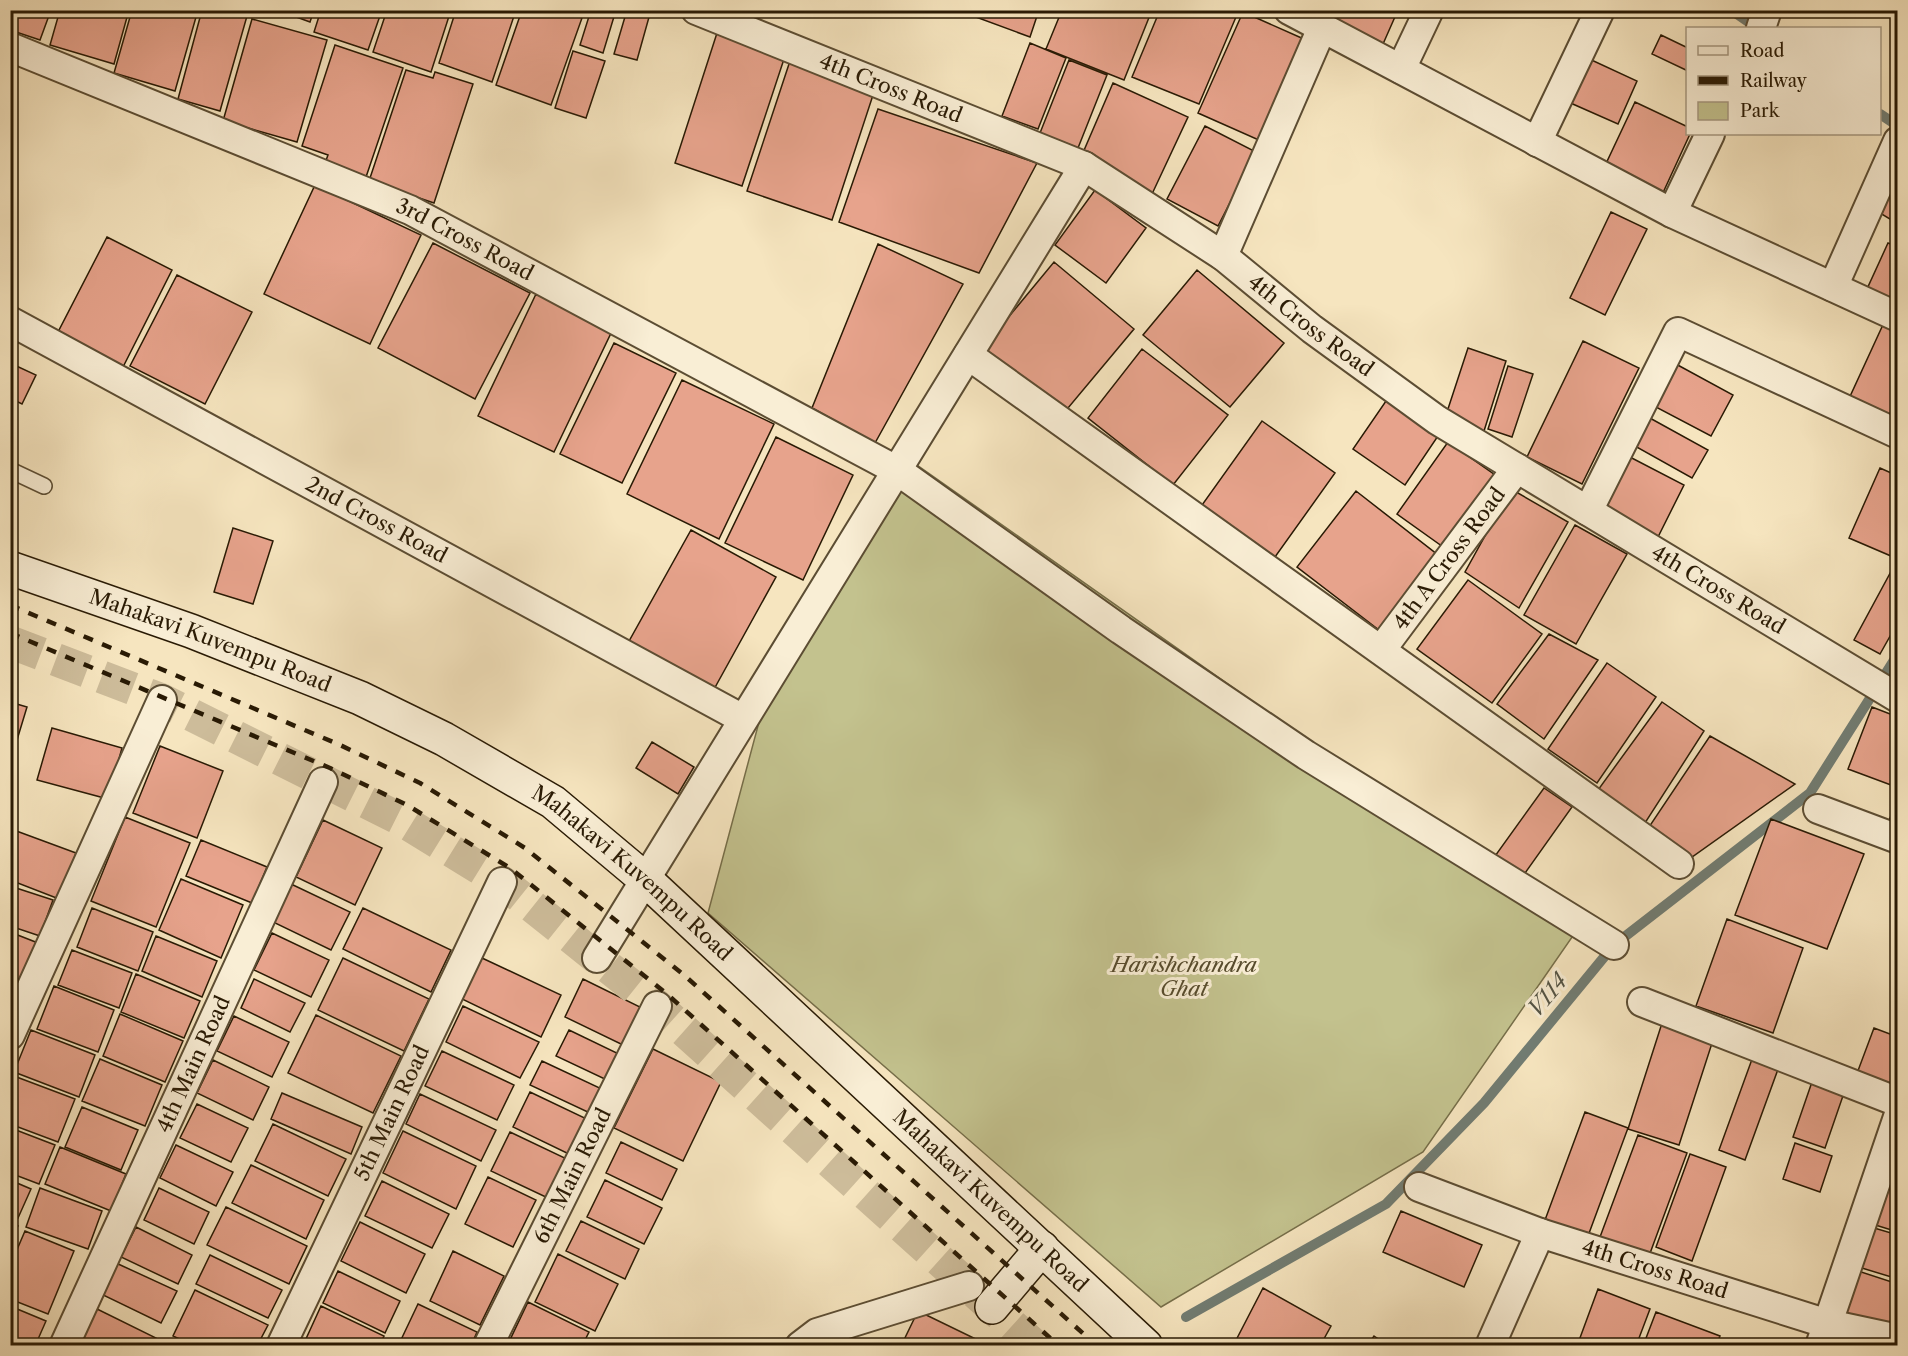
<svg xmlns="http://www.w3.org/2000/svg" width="1908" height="1356" font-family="'Libre Caslon Text',serif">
<rect width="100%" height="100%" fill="#f6e5bf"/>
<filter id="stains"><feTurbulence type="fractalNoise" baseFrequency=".00333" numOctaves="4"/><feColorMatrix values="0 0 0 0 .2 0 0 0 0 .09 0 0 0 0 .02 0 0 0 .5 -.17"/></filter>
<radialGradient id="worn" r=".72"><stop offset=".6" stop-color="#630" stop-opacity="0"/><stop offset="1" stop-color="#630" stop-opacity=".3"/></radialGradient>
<path fill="#c3c28e" stroke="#766e49" stroke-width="1.5" d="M917,465L1577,930L1423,1152L1161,1307L708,913L759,722Z"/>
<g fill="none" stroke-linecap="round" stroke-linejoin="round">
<path stroke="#717c72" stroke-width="10" d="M1731,10L1757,28
M1880,114L1898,126
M1186,1317L1386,1204L1484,1103L1614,945L1810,793L1898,654"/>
</g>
<path fill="#e7a38c" stroke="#291a04" stroke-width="1.5" d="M10,10H51L40,40L10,30Z
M60,10H129L114,64L50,45Z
M132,10H198L175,91L114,73Z
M202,10H228L247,16L220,111L178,99Z
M277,10H314L310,22Z
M321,10H382L368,50L314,32Z
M387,10H451L431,72L373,52Z
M456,10H516L492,82L439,63Z
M522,10H562L582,18L551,105L496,85Z
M591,10H616L603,53L580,45Z
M627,10H651L637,60L614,54Z
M966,10H1039L1030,37L965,13Z
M1062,10H1152L1124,80L1046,49Z
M1160,10H1220L1236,17L1199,104L1132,77Z
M1318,10H1398L1383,44Z
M1243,12L1306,40L1261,141L1198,113Z
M252,19L327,40L297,142L223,121Z
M717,33L785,56L742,186L675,163Z
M1661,35L1688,48V71L1652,54Z
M1030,43L1066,58L1038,129L1002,116Z
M335,45L403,68L366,177L325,163L328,155L302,146Z
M573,51L605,61L586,118L555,108Z
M1585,57L1637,81L1618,124L1566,101Z
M1069,60L1107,75L1078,148L1040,133Z
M790,61L875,89L832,220L747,191Z
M406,70L433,78L435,72L473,84L434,203L369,181Z
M1113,83L1188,117L1152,194L1082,155Z
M1635,102L1688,127V134H1690L1661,197L1603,170Z
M878,109L1037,163L979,273L839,222Z
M1205,126L1256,152L1218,226L1167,199Z
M1898,172V224L1875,210Z
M315,185L421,235L370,344L264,294Z
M1095,190L1146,228L1106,283L1055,245Z
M1611,212L1647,229L1605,315L1570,298Z
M107,237L172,270L123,367L57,334Z
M433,243L530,293L475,399L378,348Z
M1888,243L1898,247V303L1867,289Z
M878,244L963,284L875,443L812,408Z
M1054,262L1134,329L1063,414L983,348Z
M1197,270L1284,343L1230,407L1143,335Z
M177,275L252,312L205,404L130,366Z
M536,294L612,331L554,452L478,416Z
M1887,316L1898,321V427L1847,403Z
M1583,341L1639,368L1582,484L1527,457Z
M614,343L676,373L622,483L560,454Z
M1468,348L1506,361L1484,431L1445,418Z
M1142,349L1228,415L1173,485L1088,418Z
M10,363L36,375L22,404L10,398Z
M1674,363L1733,395L1711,436L1652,405Z
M1508,366L1533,374L1512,437L1488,429Z
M682,380L774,424L719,539L627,494Z
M1386,401L1438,436L1405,485L1353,449Z
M1648,417L1708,450L1692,478L1633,445Z
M1262,421L1335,473L1275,557L1202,505Z
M776,437L853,475L803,580L725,543Z
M1448,442L1498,477L1446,549L1397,514Z
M1626,455L1684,485L1658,537L1599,507Z
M1880,468L1898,476V559L1849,538Z
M1511,489L1568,522L1519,608L1465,572Z
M1356,491L1438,555L1379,630L1297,567Z
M1575,525L1627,554L1576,644L1524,615Z
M233,528L273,541L253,604L214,592Z
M691,530L776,577L713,691L628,643Z
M1894,566L1898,568V622L1880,654L1854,640Z
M1468,580L1542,634L1492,703L1417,649Z
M1549,634L1598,660L1544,739L1497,704Z
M1607,663L1656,697L1597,783L1548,749Z
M10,702L27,707L10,763Z
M1662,702L1704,731L1645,823L1598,790Z
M1872,707L1898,717V766L1891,785L1848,769Z
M52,728L122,748L108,799L37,780Z
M1710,736L1795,784L1692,857L1649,827Z
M652,742L694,767L678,794L636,768Z
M160,746L223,771L197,838L133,813Z
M1544,788L1572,807L1518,883L1490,863Z
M1898,798V833L1886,828Z
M125,817L190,843L156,927L91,901Z
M1771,819L1864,854L1827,949L1735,915Z
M323,820L382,848L355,905L296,877Z
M11,829L76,853L59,899L10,880Z
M201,840L267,867L252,903L186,876Z
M181,879L243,905L221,958L159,930Z
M291,884L350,912L331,950L273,922Z
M10,886L53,900L40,936L10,926Z
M92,908L153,932L138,971L77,947Z
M363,908L451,950L431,992L343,949Z
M1727,919L1803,948L1773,1033L1696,1006Z
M10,932L38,943L10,1013Z
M272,933L329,960L311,997L254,970Z
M156,936L217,961L202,997L142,971Z
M72,950L132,973L119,1008L58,985Z
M343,958L429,999L404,1051L318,1010Z
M482,958L561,995L541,1037L462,999Z
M136,974L200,1001L184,1038L121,1012Z
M254,979L305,1003L290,1032L241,1008Z
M583,979L642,1008L623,1045L565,1017Z
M54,986L114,1010L98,1052L37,1029Z
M463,1006L539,1042L520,1078L446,1042Z
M120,1014L183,1041L165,1082L103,1056Z
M316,1015L401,1056L373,1113L288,1073Z
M234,1016L289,1042L272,1077L217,1051Z
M1663,1020L1714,1037L1679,1145L1628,1129Z
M1874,1028L1898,1037V1070L1890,1089L1856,1076Z
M31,1030L95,1055L79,1097L14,1072Z
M569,1030L621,1055L609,1081L556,1056Z
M653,1049L721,1082L683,1161L614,1128Z
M442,1051L514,1085L497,1120L425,1086Z
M1755,1051L1781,1061L1745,1160L1719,1150Z
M100,1059L162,1085L145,1126L82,1101Z
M213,1060L269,1087L253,1120L197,1093Z
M542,1061L604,1090L592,1114L530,1085Z
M14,1076L75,1099L58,1142L10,1124V1084Z
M1813,1079L1845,1090L1825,1148L1793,1137Z
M530,1092L591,1121L573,1156L513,1127Z
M282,1093L362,1127L351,1154L271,1119Z
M420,1094L496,1130L481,1161L406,1124Z
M197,1104L248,1128L231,1162L180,1138Z
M82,1107L138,1130L121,1170L65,1147Z
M1585,1112L1628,1128L1588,1236L1545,1220Z
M273,1124L346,1159L328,1196L255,1161Z
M16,1130L55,1145L39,1184L10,1173V1144Z
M403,1131L476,1166L456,1209L383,1173Z
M510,1132L569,1160L550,1199L491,1171Z
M1638,1135L1687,1153L1649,1256L1600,1237Z
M621,1142L677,1169L662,1200L606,1173Z
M1795,1143L1832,1156L1820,1192L1783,1179Z
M176,1145L233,1172L216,1206L160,1178Z
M60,1147L126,1174L111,1211L45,1184Z
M1690,1154L1726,1167L1692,1261L1656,1247Z
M251,1165L324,1200L306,1239L232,1203Z
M1888,1173L1898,1176V1232L1872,1224Z
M488,1177L536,1200L513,1247L465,1224Z
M10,1180L31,1189L18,1218L10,1214Z
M605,1180L662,1208L644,1244L587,1217Z
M382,1181L449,1214L432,1248L365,1216Z
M40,1188L102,1211L88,1249L26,1227Z
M159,1188L209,1212L194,1244L144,1220Z
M226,1207L307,1246L289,1284L207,1245Z
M1401,1211L1482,1245L1464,1287L1383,1252Z
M581,1221L639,1249L625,1279L566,1251Z
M360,1222L425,1254L406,1293L341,1261Z
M10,1223L18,1226L10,1241Z
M1864,1225L1898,1235V1279L1852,1265Z
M136,1227L192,1255L178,1284L121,1257Z
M25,1231L74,1251L48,1314L10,1299V1266Z
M453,1251L504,1276L480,1325L430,1301Z
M558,1254L618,1284L595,1331L535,1302Z
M210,1255L282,1290L268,1318L196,1284Z
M116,1263L177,1291L161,1323L101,1294Z
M1852,1269L1898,1284V1330L1836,1318Z
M338,1271L400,1301L385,1333L323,1303Z
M1263,1288L1331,1326L1320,1346H1233Z
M1598,1289L1650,1309L1636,1346H1577Z
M195,1290L268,1325L257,1346H194L173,1336Z
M528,1302L589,1332L582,1346H517L509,1342Z
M418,1304L477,1332L471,1346L399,1344Z
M10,1306L46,1321L35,1346H10Z
M91,1306L156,1338L152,1346H86L74,1340Z
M321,1306L384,1336L379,1346H313L305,1341Z
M918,1311L986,1344V1346H901Z
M1656,1312L1720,1336L1716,1346H1643Z
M1374,1336L1389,1346H1367Z"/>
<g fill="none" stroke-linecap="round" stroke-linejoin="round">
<path stroke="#cdbc9a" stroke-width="33" stroke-dasharray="33 16" stroke-linecap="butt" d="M10,642L162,700L400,819L502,882L657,1006L1035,1346"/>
<g stroke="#5c4d33" stroke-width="18">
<path id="lane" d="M10,470L44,486"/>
</g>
<g stroke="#5c4d33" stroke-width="32">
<g id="street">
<path id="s1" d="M696,10L1084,166L1223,256L1312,329L1437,420L1898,698"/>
<path d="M1289,10L1672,213L1898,317"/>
<path d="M1761,28L1767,10"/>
<path id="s2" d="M10,47L410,210L898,471L1121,630L1306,755L1614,945"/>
<path d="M1401,69L1429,10"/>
<path d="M1537,142L1600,10"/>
<path d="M1672,213L1710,134"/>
<path d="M1223,256L1322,28"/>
<path d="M1833,287L1898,141"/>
<path id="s3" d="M10,321L743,719"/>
<path d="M968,355L1679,864"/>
<path d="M1588,511L1678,332L1898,434"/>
<path id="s4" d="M1381,650L1517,468"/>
<path d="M1818,809L1898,839"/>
<path d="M597,958L1084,166"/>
<path d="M1642,1002L1898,1102"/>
<path d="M10,1035L162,700"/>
<path id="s5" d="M1419,1187L1540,1233L1828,1324L1898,1339"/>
<path id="s6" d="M64,1346L323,782"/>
<path id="s7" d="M281,1346L502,882"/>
<path id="s8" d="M488,1346L657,1006"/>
<path d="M800,1346L817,1333L969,1286"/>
<path d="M1490,1346L1540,1233"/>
<path d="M1820,1346L1898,1117"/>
</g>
</g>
<g stroke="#291a04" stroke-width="36">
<g id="secondary">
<path id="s9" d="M10,568L191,631L360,698L444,739L553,802L646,880L1146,1346"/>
<path d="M992,1307L1042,1248"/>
</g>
</g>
<use href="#lane" stroke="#f9eed5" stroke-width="15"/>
<use href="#street" stroke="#f9eed5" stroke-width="28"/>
<use href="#secondary" stroke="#f9eed5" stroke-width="33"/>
<path stroke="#291a04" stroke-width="4.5" stroke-dasharray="10 10" stroke-linecap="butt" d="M10,605L340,745L420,783L525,848L684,975L1097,1346
M10,633L330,768L407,805L510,868L667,994L1059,1346"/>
</g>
<g text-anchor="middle" stroke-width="6" stroke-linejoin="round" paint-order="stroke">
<g font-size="21" fill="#291a04" stroke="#f9eed5">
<text dy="7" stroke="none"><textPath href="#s1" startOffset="210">4th Cross Road</textPath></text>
<text dy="7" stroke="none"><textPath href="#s2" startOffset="494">3rd Cross Road</textPath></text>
<text dy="7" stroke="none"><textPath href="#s1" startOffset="696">4th Cross Road</textPath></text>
<text dy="7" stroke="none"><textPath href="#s3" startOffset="417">2nd Cross Road</textPath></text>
<text dy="7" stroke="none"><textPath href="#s4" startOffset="114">4th A Cross Road</textPath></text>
<text dy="7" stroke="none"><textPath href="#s1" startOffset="1182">4th Cross Road</textPath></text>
<text dy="7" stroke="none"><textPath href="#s9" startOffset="213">Mahakavi Kuvempu Road</textPath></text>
<text dy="7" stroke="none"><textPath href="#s9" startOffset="699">Mahakavi Kuvempu Road</textPath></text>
<text dy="7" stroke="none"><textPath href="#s6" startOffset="310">4th Main Road</textPath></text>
<text dy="7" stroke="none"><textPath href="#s7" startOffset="258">5th Main Road</textPath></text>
<text dy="7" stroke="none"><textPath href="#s8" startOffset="190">6th Main Road</textPath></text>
<text dy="7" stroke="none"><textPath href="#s9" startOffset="1185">Mahakavi Kuvempu Road</textPath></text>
<text dy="7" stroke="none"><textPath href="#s5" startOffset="250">4th Cross Road</textPath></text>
</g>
<g font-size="21" font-style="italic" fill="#574c2d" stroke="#f9eed5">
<text x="1184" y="972">Harishchandra<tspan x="1184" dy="24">Ghat</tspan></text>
</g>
<g font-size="22" font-style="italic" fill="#535344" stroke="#f9eed5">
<text transform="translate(1547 995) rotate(-50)" y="8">V114</text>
</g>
</g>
<rect width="1908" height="1356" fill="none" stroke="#f6e5bf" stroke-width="36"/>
<rect x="12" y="12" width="1884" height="1332" fill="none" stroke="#291a04" stroke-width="3"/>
<rect x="18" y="18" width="1872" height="1320" fill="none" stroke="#291a04" stroke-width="1.5"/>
<rect x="1686" y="27" width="195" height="108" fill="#f9eed5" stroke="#a69981" stroke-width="1.5"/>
<rect x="1698" y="46" width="30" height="9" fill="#f9eed5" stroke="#a69981" stroke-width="1.5"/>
<text x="1740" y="57" font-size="18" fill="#291a04">Road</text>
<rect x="1698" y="76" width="30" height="9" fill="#291a04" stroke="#a69981" stroke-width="1.5"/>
<text x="1740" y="87" font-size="18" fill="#291a04">Railway</text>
<rect x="1698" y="102" width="30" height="18" fill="#c3c28e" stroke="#a69981" stroke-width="1.5"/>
<text x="1740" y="117" font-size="18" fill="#291a04">Park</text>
<rect width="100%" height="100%" filter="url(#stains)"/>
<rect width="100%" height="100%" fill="url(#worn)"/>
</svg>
